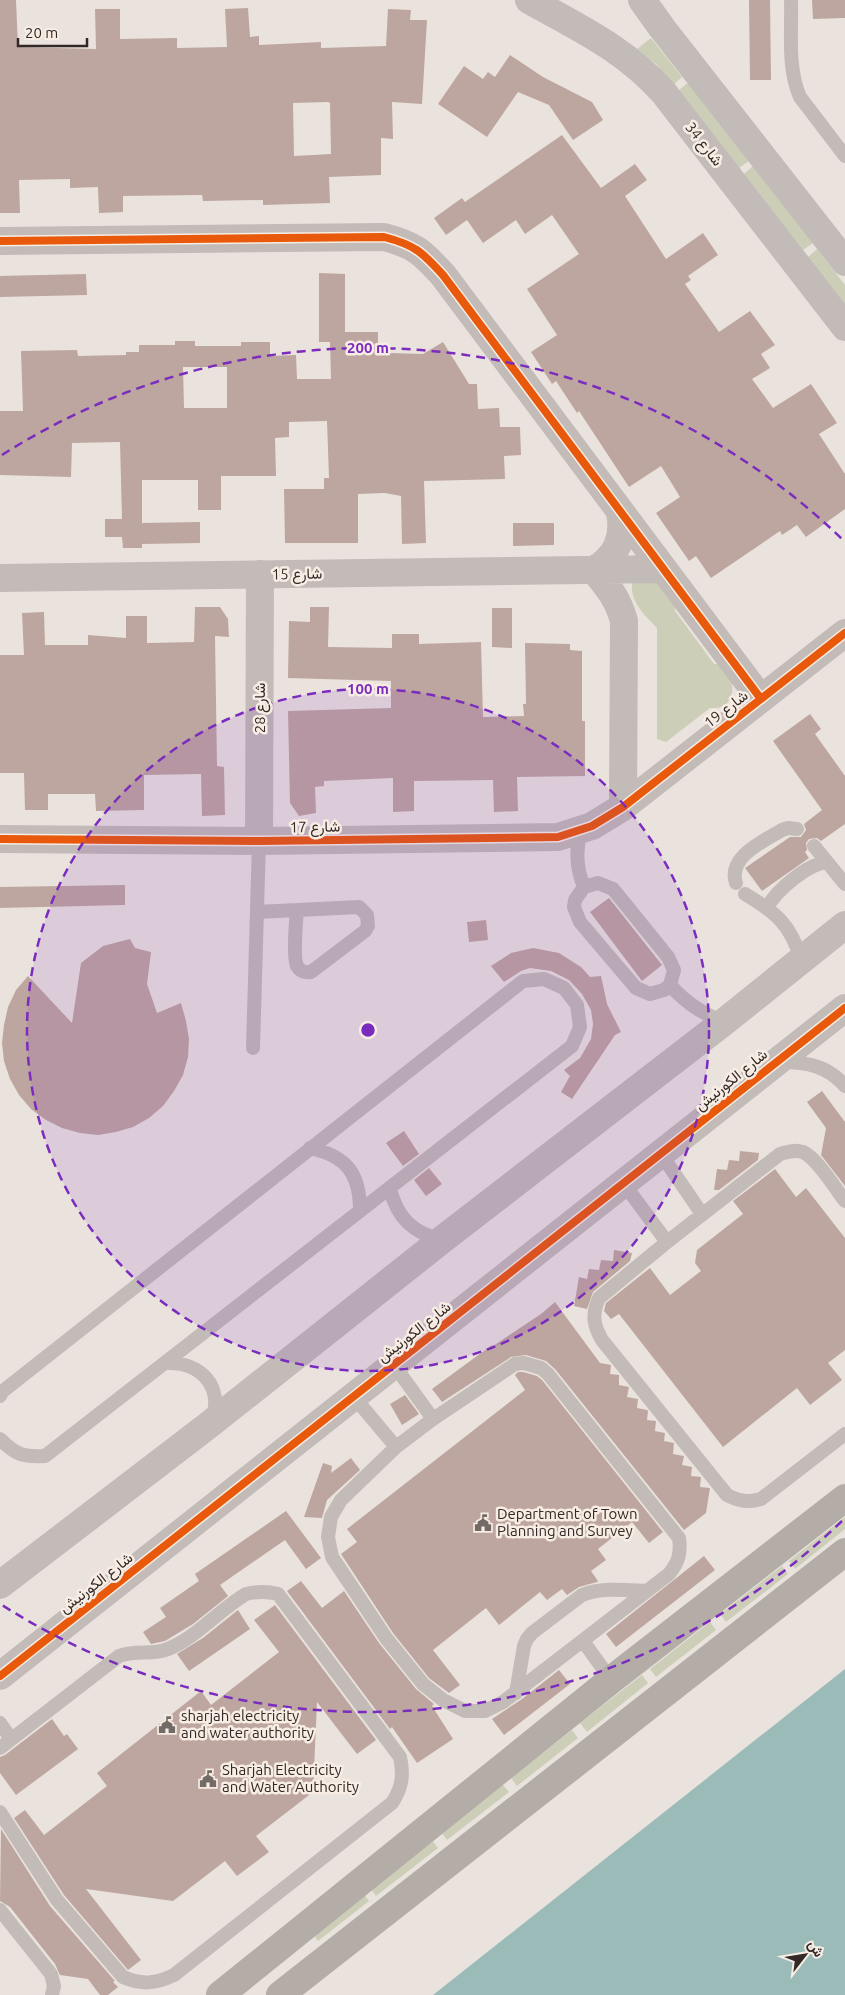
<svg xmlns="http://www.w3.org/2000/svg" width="845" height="1995" font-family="Ubuntu,Vazirmatn,sans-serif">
<rect width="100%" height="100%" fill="#eae3dd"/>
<path fill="#ccceb8" d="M651,38L682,77L673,85L657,65L637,49Z
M689,82L749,161L739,168L679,90Z
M753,166L813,243L803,250L744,174Z
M817,249L845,285V305L808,257Z
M633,581L661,582L676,598L675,611L714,664H726C735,682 738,710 710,708L666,742L657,739V628C646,617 627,599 633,581Z
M845,1517V1529L795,1569L789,1561Z
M782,1566L788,1574L726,1622L720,1614Z
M710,1622L716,1630L656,1677L650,1669Z
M642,1675L648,1683L587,1732L580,1723Z
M572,1730L578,1738L517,1786L511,1778Z
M502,1784L509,1792L447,1840L441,1832Z
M432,1840L438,1848L376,1896L370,1888Z
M363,1893L369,1901L318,1941L312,1933Z"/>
<path fill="#9bbbb9" d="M845,1669V1995H433Z"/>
<path fill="#bda69f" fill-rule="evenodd" d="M0,0H16L18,47L96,49L95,9H120V39L177,38V48L227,47L225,9L248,8L250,37L259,36V45L321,42V48L386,46L388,9L411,10L410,20H427L422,104L392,102L393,139L381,138V175L329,177L330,203L263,205V200L203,201L202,195L123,196V212L99,213L98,187L70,188V179L19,180L20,213H0ZM328,102L330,103L331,154L294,156L293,103Z
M749,0H770L771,80H750Z
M812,0H845V18L813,19Z
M510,55L543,77L592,102L603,120L573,140L549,105L518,92L487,137L438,104L464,66L483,79L488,72L495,77Z
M562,135L601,188L635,164L647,180L625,196L666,259L703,233L718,255L688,276L691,280L685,284L719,332L750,311L775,345L761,354L770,368L752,379L773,408L811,384L837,423L819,434L845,474V509L806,537L797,525L782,535L780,531L711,578L696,556L689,561L656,513L680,497L661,466L629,487L579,411L577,413L556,381L552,384L531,352L557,335L527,289L579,254L552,215L525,234L516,220L483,243L467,220L446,235L434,218L462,198L465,202Z
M319,273L345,274V332H378V351H390V353L423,354L443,342L469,384H477L478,409L499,408L500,427H520L521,455L504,456L505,479L424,481L426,543L402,544L401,496L385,493L358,494V543H285L284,489H324V478H329L327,421L289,422V437L275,438L276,476H221V510H198V480H142V523L200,522V543L142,544V548H123L122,537H105V519H122L120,442L72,443L71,477L0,475V411H23L21,351L77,350L78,356L126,355V352H139V345H175V341H195V346H241V342H270V356L296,355L297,379H331L330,342H319ZM183,367H227V408H184Z
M86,274L87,295L0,297V276Z
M513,523H554V545L513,546Z
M195,607H220L228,619L229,637L215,636L217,766L224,767L225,815L202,816L201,774L144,775V810L96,811L95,794H48V810H25L24,773H0V655H24L22,613L44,612L45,645H88V635L126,638V616H147V643L194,642Z
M310,607H329L328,647L392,648V634H419V644L481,642L483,717L524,716L523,704H526L525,643L570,644V650L582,651V721H585V776L517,777L518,811L494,812L493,780L414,781V811L393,812V778L324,781V786L315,787L316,813L299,816L290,803L288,711L391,708V681L288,678L289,621L310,622Z
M492,608H512V648L492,647Z
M810,714L821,729L815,734L845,776V824L821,841L817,838L809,839L806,843L807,850L805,852L809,858L762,891L745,868L790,837H801L806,830L804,824L822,810L773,741Z
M125,885V905L0,908V887Z
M609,898L662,965L642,981L590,912Z
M486,920L488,940L469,942L467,922Z
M130,939L135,948L151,952L147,984L157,1013L181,1003L186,1021L189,1039L188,1057L183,1075L174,1091L163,1106L149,1118L133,1127L116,1132L98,1135L80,1133L62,1128L46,1120L31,1109L19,1095L10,1079L4,1061L2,1043L4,1025L8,1007L16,990L28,976L72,1023L81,963L103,946Z
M533,948L559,953L581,967L590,977L601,976L607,1004L621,1032L615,1035L572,1099L561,1092L570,1076L564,1070L580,1058L591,1039L593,1024L591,1010L582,994L569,980L551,971L530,968L521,971L504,982L491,966L511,953Z
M822,1091L845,1122V1186L821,1155L826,1128L807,1102Z
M404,1131L419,1154L403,1166L386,1143Z
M740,1151L759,1153L758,1160L719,1190H714L717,1169L727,1170L729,1160L739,1161Z
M429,1168L442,1184L426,1196L414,1180Z
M775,1169L796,1197L806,1188L845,1238V1350L828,1363L842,1380L810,1405L797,1388L723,1447L619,1314L611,1319L604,1311L606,1303L650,1268L670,1295L701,1271L695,1263L697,1250L743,1214L733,1201Z
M614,1250L632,1253L630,1261L593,1292L587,1309L574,1306L579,1277L587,1279L589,1269L599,1270L601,1260L613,1261Z
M555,1302L600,1363L611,1365L610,1374L619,1375V1385L629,1387L627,1397L638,1399L637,1408L647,1410L648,1411L647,1420L656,1421L655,1431L665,1433L664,1441L674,1443L673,1454L684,1456L682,1465L692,1467L691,1476L701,1477L700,1487L710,1488L706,1513L684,1530L555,1369L546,1361L526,1355L511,1357L442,1402L432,1389L492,1345L493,1346L541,1314Z
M518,1372H523L537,1376L542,1380L663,1532L649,1543L632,1522L598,1549L606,1560L591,1571L598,1581L597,1582L579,1587L567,1595L562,1589L547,1600L540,1592L499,1625L486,1608L433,1650L460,1685L449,1693L429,1678L393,1633L341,1554L357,1542L347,1529L525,1390L515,1375Z
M405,1395L419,1414L402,1425L390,1404Z
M351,1458L360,1470L327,1500L322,1518L304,1517L323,1463L332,1466L331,1473Z
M286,1511L321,1558L306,1569L285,1540L220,1585L228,1596L193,1624L165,1641L151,1644L143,1632L166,1617L160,1608L199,1581L195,1574Z
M704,1556L715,1570L616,1647L606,1634Z
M301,1581L322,1608L344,1591L379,1643L416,1689L434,1704L432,1706L453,1739L417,1763L392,1727L390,1729L287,1591Z
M275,1605L376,1740L357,1754L317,1702L313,1792L256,1836L269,1852L237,1876L225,1861L173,1901L86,1889L141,1960L128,1970L64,1895L14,1818L25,1810L44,1835L107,1786L97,1773L201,1691L211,1705L279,1652L254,1620Z
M238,1610L250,1629L189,1671L177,1654L203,1638Z
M559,1670L570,1684L504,1735L492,1719L522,1699Z
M52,1719L64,1736L67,1734L78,1749L16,1795L0,1773V1757L5,1755Z
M1,1829L50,1906L115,1981L113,1982L118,1987L108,1995H100L88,1979L60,1975L55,1964L10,1907L0,1901Z"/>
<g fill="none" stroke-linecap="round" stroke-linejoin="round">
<path stroke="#c2bbb7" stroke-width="14" d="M791,0C792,31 787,68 800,97L845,156
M581,831C575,851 576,868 584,887
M814,846L845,884
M598,883L613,889L668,957L674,970L670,985L664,990L650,994L636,988L580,922L574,907L575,900L584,887Z
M736,883C727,857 764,841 782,830L788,828L797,829
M745,894C775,912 791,924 801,960
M767,908C776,890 808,864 827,862
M257,912L359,907L367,915L368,926L365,931L311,972C305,973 300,971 297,966C293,958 296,921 297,910
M670,985C685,1002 702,1014 724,1022
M253,1048L259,841
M781,1062C807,1062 828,1066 845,1086
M310,1148C347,1156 360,1174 360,1211
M661,1154L702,1214
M624,1184L667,1242
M390,1189C397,1217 413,1234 442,1239
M845,1201C835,1188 817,1158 803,1152C794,1149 788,1152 780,1154L667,1242L599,1298C592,1314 593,1325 602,1340L727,1495C739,1501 748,1503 761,1499L845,1434
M167,1363C200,1362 224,1386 212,1420
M524,1363L541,1368L548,1374L679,1538C681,1552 679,1562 669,1574L503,1702L485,1711H465L443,1700L423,1684L386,1638L332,1557L328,1537L331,1517L341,1500L396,1447L433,1419L515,1364Z
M394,1365L433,1419
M0,1396L3,1391L523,981L544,979L564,988L577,1005L580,1027L572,1046L45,1456C23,1457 16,1455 0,1439
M354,1397L396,1447
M583,1641L611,1680
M516,1693L524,1646L527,1639L532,1633L582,1595C602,1587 625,1590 647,1591
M0,1723L11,1739
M0,1748L119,1656C137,1649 152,1656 168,1649C197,1637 219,1610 246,1594C258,1591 267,1591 278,1594L400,1757C404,1775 402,1788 392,1803L174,1975C155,1984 142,1985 123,1977L57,1900L0,1812
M0,1910L51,1974L54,1986L52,1995"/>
<path stroke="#c2bbb7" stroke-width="28" d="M0,241L384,237C415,245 422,252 443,275L761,699
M594,570C609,588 618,599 624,621L623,807
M594,570C616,557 625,538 620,513
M0,578L662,569
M0,839L259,841L558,837L592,826L623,807L845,633
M259,841L260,574"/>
<path stroke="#c2bbb7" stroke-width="28" d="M529,0C579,28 625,49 664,93L845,327
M642,0L662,28L845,262
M0,1585L210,1424L443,1239L724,1022L845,925
M0,1676L845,1008"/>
<path stroke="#b3aca7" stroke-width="28" d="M220,1995L611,1680L845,1498
M280,1995L845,1552"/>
<g stroke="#f7ede4" stroke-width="11">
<path id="cycleway" d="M0,241L384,237C415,245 422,252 443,275L761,699
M0,839L259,841L558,837L592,826L623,807L845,633
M0,1676L845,1008"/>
</g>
<use href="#cycleway" stroke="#e8590c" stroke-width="8"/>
</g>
<circle cx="368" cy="1030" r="341" fill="#7b2cbf" fill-opacity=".12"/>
<g fill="none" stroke="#7b2cbf" stroke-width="2.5" stroke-dasharray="9 6">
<circle cx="368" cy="1030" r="341"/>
<path d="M842 1521A682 682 0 0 1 2 1605M2 455A682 682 0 0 1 842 539"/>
</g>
<defs>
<g id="civic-bare" transform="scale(1.35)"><path d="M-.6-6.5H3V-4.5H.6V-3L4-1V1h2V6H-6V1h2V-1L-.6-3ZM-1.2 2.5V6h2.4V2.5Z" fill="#726a66" stroke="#f7ede4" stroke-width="2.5" paint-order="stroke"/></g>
</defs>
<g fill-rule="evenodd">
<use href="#civic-bare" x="483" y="1523"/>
<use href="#civic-bare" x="167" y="1725"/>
<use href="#civic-bare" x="208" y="1779"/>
</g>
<g text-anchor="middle" stroke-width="5" stroke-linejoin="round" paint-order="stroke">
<g font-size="15" fill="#322926" stroke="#f7ede4">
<text transform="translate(704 144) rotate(52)" y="5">شارع 34</text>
<text transform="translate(297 574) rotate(-1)" y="5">شارع 15</text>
<text transform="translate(260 708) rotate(-90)" y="5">شارع 28</text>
<text transform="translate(726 709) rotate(-38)" y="5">شارع 19</text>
<text transform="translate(315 827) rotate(-1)" y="5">شارع 17</text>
<text transform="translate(731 1080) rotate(-39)" y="5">شارع الكورنيش</text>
<text transform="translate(414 1332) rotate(-38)" y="5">شارع الكورنيش</text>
<text transform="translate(96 1583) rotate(-38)" y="5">شارع الكورنيش</text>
</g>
<g font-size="15" fill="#322926" stroke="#f7ede4" text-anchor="start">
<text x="497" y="1519">Department of Town<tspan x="497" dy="17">Planning and Survey</tspan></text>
<text x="181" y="1721">sharjah electricity<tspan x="181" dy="17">and water authority</tspan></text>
<text x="222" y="1775">Sharjah Electricity<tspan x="222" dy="17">and Water Authority</tspan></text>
</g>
</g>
<circle cx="368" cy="1030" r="8" fill="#7b2cbf" stroke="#f7ede4" stroke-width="2.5"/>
<g font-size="15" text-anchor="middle" font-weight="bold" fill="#7b2cbf" stroke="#f7ede4" stroke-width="5" stroke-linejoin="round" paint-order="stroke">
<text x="368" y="353">200 m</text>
<text x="368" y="694">100 m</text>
</g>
<g transform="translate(805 1955) rotate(59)" stroke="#f7ede4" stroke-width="4" paint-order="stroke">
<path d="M0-4L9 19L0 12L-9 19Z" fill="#322926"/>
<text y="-8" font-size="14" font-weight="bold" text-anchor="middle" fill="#322926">ش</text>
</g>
<path d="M18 38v8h69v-8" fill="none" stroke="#322926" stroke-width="2.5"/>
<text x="25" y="38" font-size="15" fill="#322926" stroke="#f7ede4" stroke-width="4" paint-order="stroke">20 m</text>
</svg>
